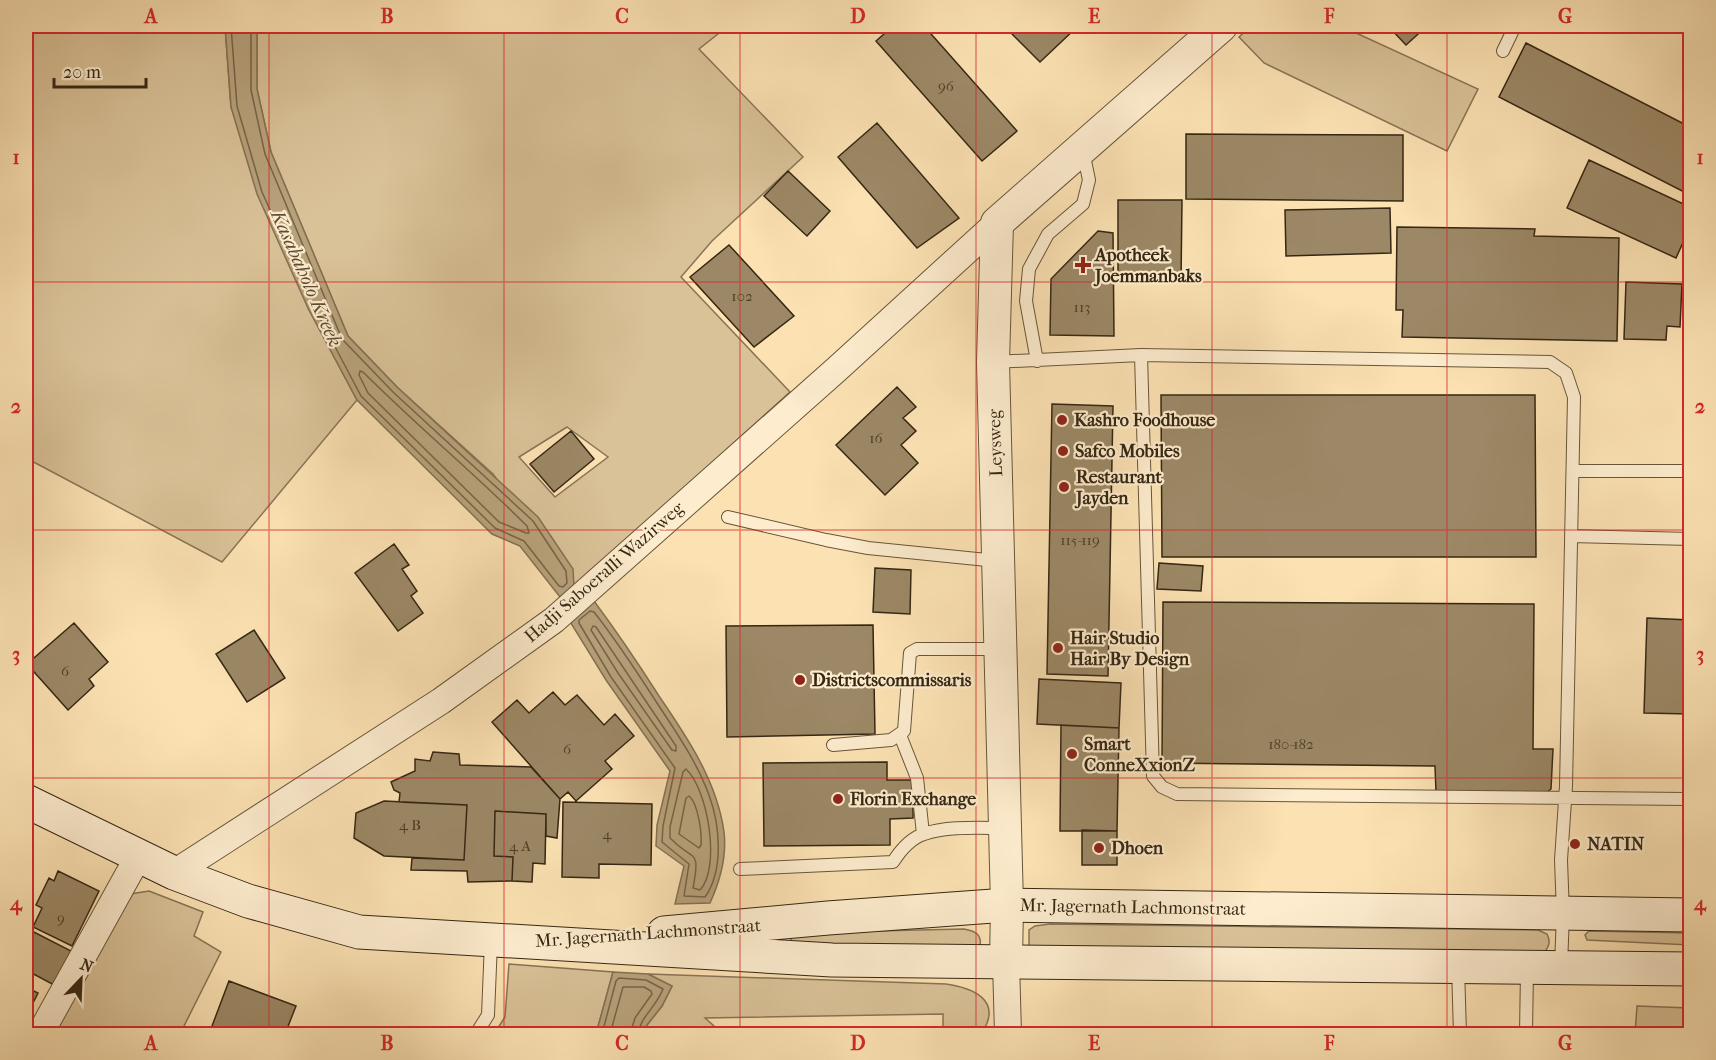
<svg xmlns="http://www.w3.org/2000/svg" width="1716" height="1060" font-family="'IM FELL French Canon',serif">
<rect width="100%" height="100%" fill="#fce2b3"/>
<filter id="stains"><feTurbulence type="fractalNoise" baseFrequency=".00333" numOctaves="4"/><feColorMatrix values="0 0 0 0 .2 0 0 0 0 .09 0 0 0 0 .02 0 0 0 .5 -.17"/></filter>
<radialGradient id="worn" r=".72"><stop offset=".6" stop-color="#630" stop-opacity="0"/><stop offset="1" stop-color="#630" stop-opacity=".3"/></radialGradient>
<path fill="#dac298" stroke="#887455" stroke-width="1.5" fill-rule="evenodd" d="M26,26H225L231,107L308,308L357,400L222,562L26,458Z
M257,26H728L699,49L803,157L712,241L681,277L790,392L574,587L493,474L397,387L348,336L271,152L257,89ZM567,427L608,457L555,497L519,457Z
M1251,26H1341L1478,89L1447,151L1264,63L1239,37Z
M149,891L203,912L194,936L221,952L180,1034H53L130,894Z
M1050,924L1538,930L1547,934C1551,942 1549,946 1544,953L1033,952L1029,945V930L1035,926Z
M964,929C975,931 982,934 980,946L793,945L789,933Z
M1589,931L1690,933V945L1587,940L1585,935Z
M509,964L613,972L596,1034H494L505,1017Z
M648,974L946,984C973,988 1002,1000 983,1031L943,1033V1014L705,1018L714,1026L717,1034H643L647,1025L662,1006L672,986Z
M1637,1006L1690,1008V1034H1635Z"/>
<path fill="#b8a27c" stroke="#847152" stroke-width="1.5" d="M225,26H257V89L271,152L348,336L397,387L538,517L573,569L574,587L560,597L520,546L492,534L357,400L308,308L257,194L231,107Z
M594,601C617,632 638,663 659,696C687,737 717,781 724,832C727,857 720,881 710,903L675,904L684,866L656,846L657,825L670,771L606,680L569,620Z
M613,972L648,974L672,986L662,1006L647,1025L643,1034H596Z"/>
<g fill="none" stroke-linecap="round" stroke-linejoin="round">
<path stroke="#766447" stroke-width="1.5" d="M231,26L237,106L262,192L313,305L361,396L495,528L524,541L559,586L563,587L567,583L566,571L533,521L393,392L342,339L265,154L251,90V26
M360,371L363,372C416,425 474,473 527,526L529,533H526L499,522L368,393L359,375Z
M590,611L594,612C617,641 637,672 657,703C676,732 697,762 709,795C720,825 724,870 705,897L684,896L689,864L662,842L663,826L675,768L611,677L579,623V620Z
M593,626L596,627L676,746V751L672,750L618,673L591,630Z
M686,769C708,789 721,868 700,890L693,888C701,847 693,862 670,838V827L683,772Z
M689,796C698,803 702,833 701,845L699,848L679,834L686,798Z
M602,1034L616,981L619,978L646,980L663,989C657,1006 640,1017 638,1034
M610,1034L623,987H644L651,991L652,994L635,1018L630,1034"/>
</g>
<path fill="#9c8866" stroke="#352712" stroke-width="1.5" d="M893,26H924L1017,131L982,161L876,41Z
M1004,26H1078L1040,62Z
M1388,26H1427L1406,45Z
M1526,43L1690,127V195L1499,97Z
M877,123L959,218L917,248L838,157Z
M1186,134L1403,135V201L1186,199Z
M1589,160L1690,207V227L1676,258L1567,208Z
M788,171L830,211L807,236L764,196Z
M1118,200H1182L1181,282H1118Z
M1390,208L1391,253L1286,256L1285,210Z
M1397,227L1535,229L1534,236L1619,238L1617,341L1402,337L1403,310H1396Z
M1098,231L1113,233L1114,336L1050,335L1051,279Z
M729,245L794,316L754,347L690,277Z
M1626,282L1682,284L1680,327L1667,326L1666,340L1624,339Z
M897,387L916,407L903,418L916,431L901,445L918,463L885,495L836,445Z
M1161,395H1535L1536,557H1162Z
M1052,404L1113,406L1108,676L1047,674Z
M571,431L594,459L554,492L530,464Z
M394,544L409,565L402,569L417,591L411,596L423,613L398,631L355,573Z
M1159,563L1203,566L1201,591L1157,589Z
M875,568L911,570L910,614L873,612Z
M1163,602L1534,604L1533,749H1553L1551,789L1546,793L1436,792L1435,766L1162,763Z
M1647,618L1690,620V714L1644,713Z
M74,623L108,662L89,679L94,686L68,710L27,664Z
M873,625L875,734L727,737L726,626Z
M254,630L285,678L247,702L216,654Z
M1039,679L1121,683L1119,728L1037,724Z
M553,692L565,705L577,695L604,725L615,714L634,736L605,761L612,769L576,801L568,792L560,799L492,722L517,700L529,713Z
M1061,725L1119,728L1117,831H1060Z
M433,752L459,754L460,765L531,767L560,799L557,838L546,836V814L495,811L494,856L513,857L512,881L468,882L467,871L411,870L412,858L464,860L467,805L399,802L400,793L394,790L391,782L415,771V759L430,761Z
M887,762V780H913V818L890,819V845L764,846L763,763Z
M384,801L467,805L464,860L384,856L354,838L356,813Z
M563,802L652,804L651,865L599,864V878L562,877Z
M495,811L546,814L545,864L533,863L532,882L512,881L513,857L494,856Z
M1082,830L1117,831V865H1082Z
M58,871L99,891L72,946L33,927L42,908L36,905L49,878L54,881Z
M26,928L71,951L54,985L26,970Z
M229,981L296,1006L285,1034H209Z
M26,987L38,993L26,1017Z"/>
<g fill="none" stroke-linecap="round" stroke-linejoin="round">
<g stroke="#67563a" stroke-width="14">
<path id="service" d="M1503,51L1515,26
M1141,355L1153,776L1162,787L1177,794L1690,799
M1037,361L1026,301L1029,269L1048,234L1083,204L1089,180L1083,151
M994,362L1141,355L1550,362L1566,373L1574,397L1566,786L1561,860L1563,914L1561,966
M1573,471H1690
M728,517L826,540L868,548L997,561
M1571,536L1690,539
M900,735L917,778L923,834
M833,745L891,740L904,731L910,653L917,649H999
M740,869L893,862C900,851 911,838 924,834C946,826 980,828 1003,828
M1458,967L1460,1034
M476,1034L488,1015L491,942
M1220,1034H1227
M1526,1034L1527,970"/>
</g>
<g stroke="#67563a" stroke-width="28">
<path id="minor" d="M174,873L441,701L554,620L837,369L997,223
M1006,962L1008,1034
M40,1034L138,857"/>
</g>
<g stroke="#67563a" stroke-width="34">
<path id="tertiary" d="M1006,962L1007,905L993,362L997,223L1221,26"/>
</g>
<g stroke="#352712" stroke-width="35">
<path id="secondary" d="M26,801L174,873L248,901L359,932L832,960L1690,969
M664,933L828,918L1007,905L1690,915"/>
</g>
<use href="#service" stroke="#fdecce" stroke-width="12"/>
<use href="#minor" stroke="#fdecce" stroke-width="26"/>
<use href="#tertiary" stroke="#fdecce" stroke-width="32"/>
<use href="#secondary" stroke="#fdecce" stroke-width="33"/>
</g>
<path fill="none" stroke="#d62828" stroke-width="1.5" stroke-opacity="0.55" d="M269,26V1034M504,26V1034M740,26V1034M976,26V1034M1212,26V1034M1447,26V1034M26,282H1690M26,530H1690M26,778H1690"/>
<g fill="#8f2418" stroke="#fdecce" stroke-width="2">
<path d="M1080 256h6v6h6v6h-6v6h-6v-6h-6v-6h6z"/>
<circle cx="1062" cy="420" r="6"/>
<circle cx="1063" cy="451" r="6"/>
<circle cx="1064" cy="487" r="6"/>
<circle cx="1058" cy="648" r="6"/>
<circle cx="800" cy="680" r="6"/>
<circle cx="1072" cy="754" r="6"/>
<circle cx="838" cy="799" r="6"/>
<circle cx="1575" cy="844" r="6"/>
<circle cx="1099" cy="848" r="6"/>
</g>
<g text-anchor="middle" stroke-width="4.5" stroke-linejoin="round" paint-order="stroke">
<g font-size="15" fill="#4f3f27">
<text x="946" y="91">96</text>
<text x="742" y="301">102</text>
<text x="1082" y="312">113</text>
<text x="876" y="443">16</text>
<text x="1080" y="545">115-119</text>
<text x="65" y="676">6</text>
<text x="1291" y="749">180-182</text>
<text x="567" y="754">6</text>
<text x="410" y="830">4 B</text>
<text x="607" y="839">4</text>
<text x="520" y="851">4 A</text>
<text x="61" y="923">9</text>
</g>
<g font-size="18" font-weight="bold" fill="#352712" stroke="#fdecce" text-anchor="start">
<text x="1095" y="261">Apotheek<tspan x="1095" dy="21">Joemmanbaks</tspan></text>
<text x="1074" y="426">Kashro Foodhouse</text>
<text x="1075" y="457">Safco Mobiles</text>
<text x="1076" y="483">Restaurant<tspan x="1076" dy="21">Jayden</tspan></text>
<text x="1070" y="644">Hair Studio<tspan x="1070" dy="21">Hair By Design</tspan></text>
<text x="812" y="686">Districtscommissaris</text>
<text x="1084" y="750">Smart<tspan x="1084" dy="21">ConneXxionZ</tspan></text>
<text x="850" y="805">Florin Exchange</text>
<text x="1587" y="850">NATIN</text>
<text x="1111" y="854">Dhoen</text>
</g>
<g font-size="18" fill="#352712" stroke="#fdecce">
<text transform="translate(995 443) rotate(-92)" y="6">Leysweg</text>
<text transform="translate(604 572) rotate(-41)" y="6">Hadji Saboeralli Wazirweg</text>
<text transform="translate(1133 907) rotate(1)" y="6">Mr. Jagernath Lachmonstraat</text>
<text transform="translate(648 933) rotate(-4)" y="6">Mr. Jagernath Lachmonstraat</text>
</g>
<g font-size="20" font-style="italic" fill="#5c4c32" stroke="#fdecce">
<text transform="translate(307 278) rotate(66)" y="7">Kasabaholo Kreek</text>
</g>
</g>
<rect width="1716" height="1060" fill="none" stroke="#fce2b3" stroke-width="66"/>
<g transform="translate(81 979) rotate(23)" stroke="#fdecce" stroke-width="4.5" paint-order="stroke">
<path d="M0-4.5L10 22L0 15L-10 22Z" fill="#352712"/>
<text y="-9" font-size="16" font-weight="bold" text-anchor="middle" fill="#352712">N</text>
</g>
<path d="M54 78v9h92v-9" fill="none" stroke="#352712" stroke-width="3"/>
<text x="63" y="78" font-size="18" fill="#352712" stroke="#fdecce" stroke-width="4.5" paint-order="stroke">20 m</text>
<rect x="33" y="33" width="1650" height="994" fill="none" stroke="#d62828" stroke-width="2"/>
<g font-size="20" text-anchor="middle" font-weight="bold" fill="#d62828">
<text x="151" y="23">A</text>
<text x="387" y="23">B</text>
<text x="622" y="23">C</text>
<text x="858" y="23">D</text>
<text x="1094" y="23">E</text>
<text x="1329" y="23">F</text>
<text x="1565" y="23">G</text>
<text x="16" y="164">1</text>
<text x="1700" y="164">1</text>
<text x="16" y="413">2</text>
<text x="1700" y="413">2</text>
<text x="16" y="661">3</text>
<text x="1700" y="661">3</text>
<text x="16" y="910">4</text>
<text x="1700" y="910">4</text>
<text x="151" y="1050">A</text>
<text x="387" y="1050">B</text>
<text x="622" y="1050">C</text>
<text x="858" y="1050">D</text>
<text x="1094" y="1050">E</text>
<text x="1329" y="1050">F</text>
<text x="1565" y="1050">G</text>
</g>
<rect width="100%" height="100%" filter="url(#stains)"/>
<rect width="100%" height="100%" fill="url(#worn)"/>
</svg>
